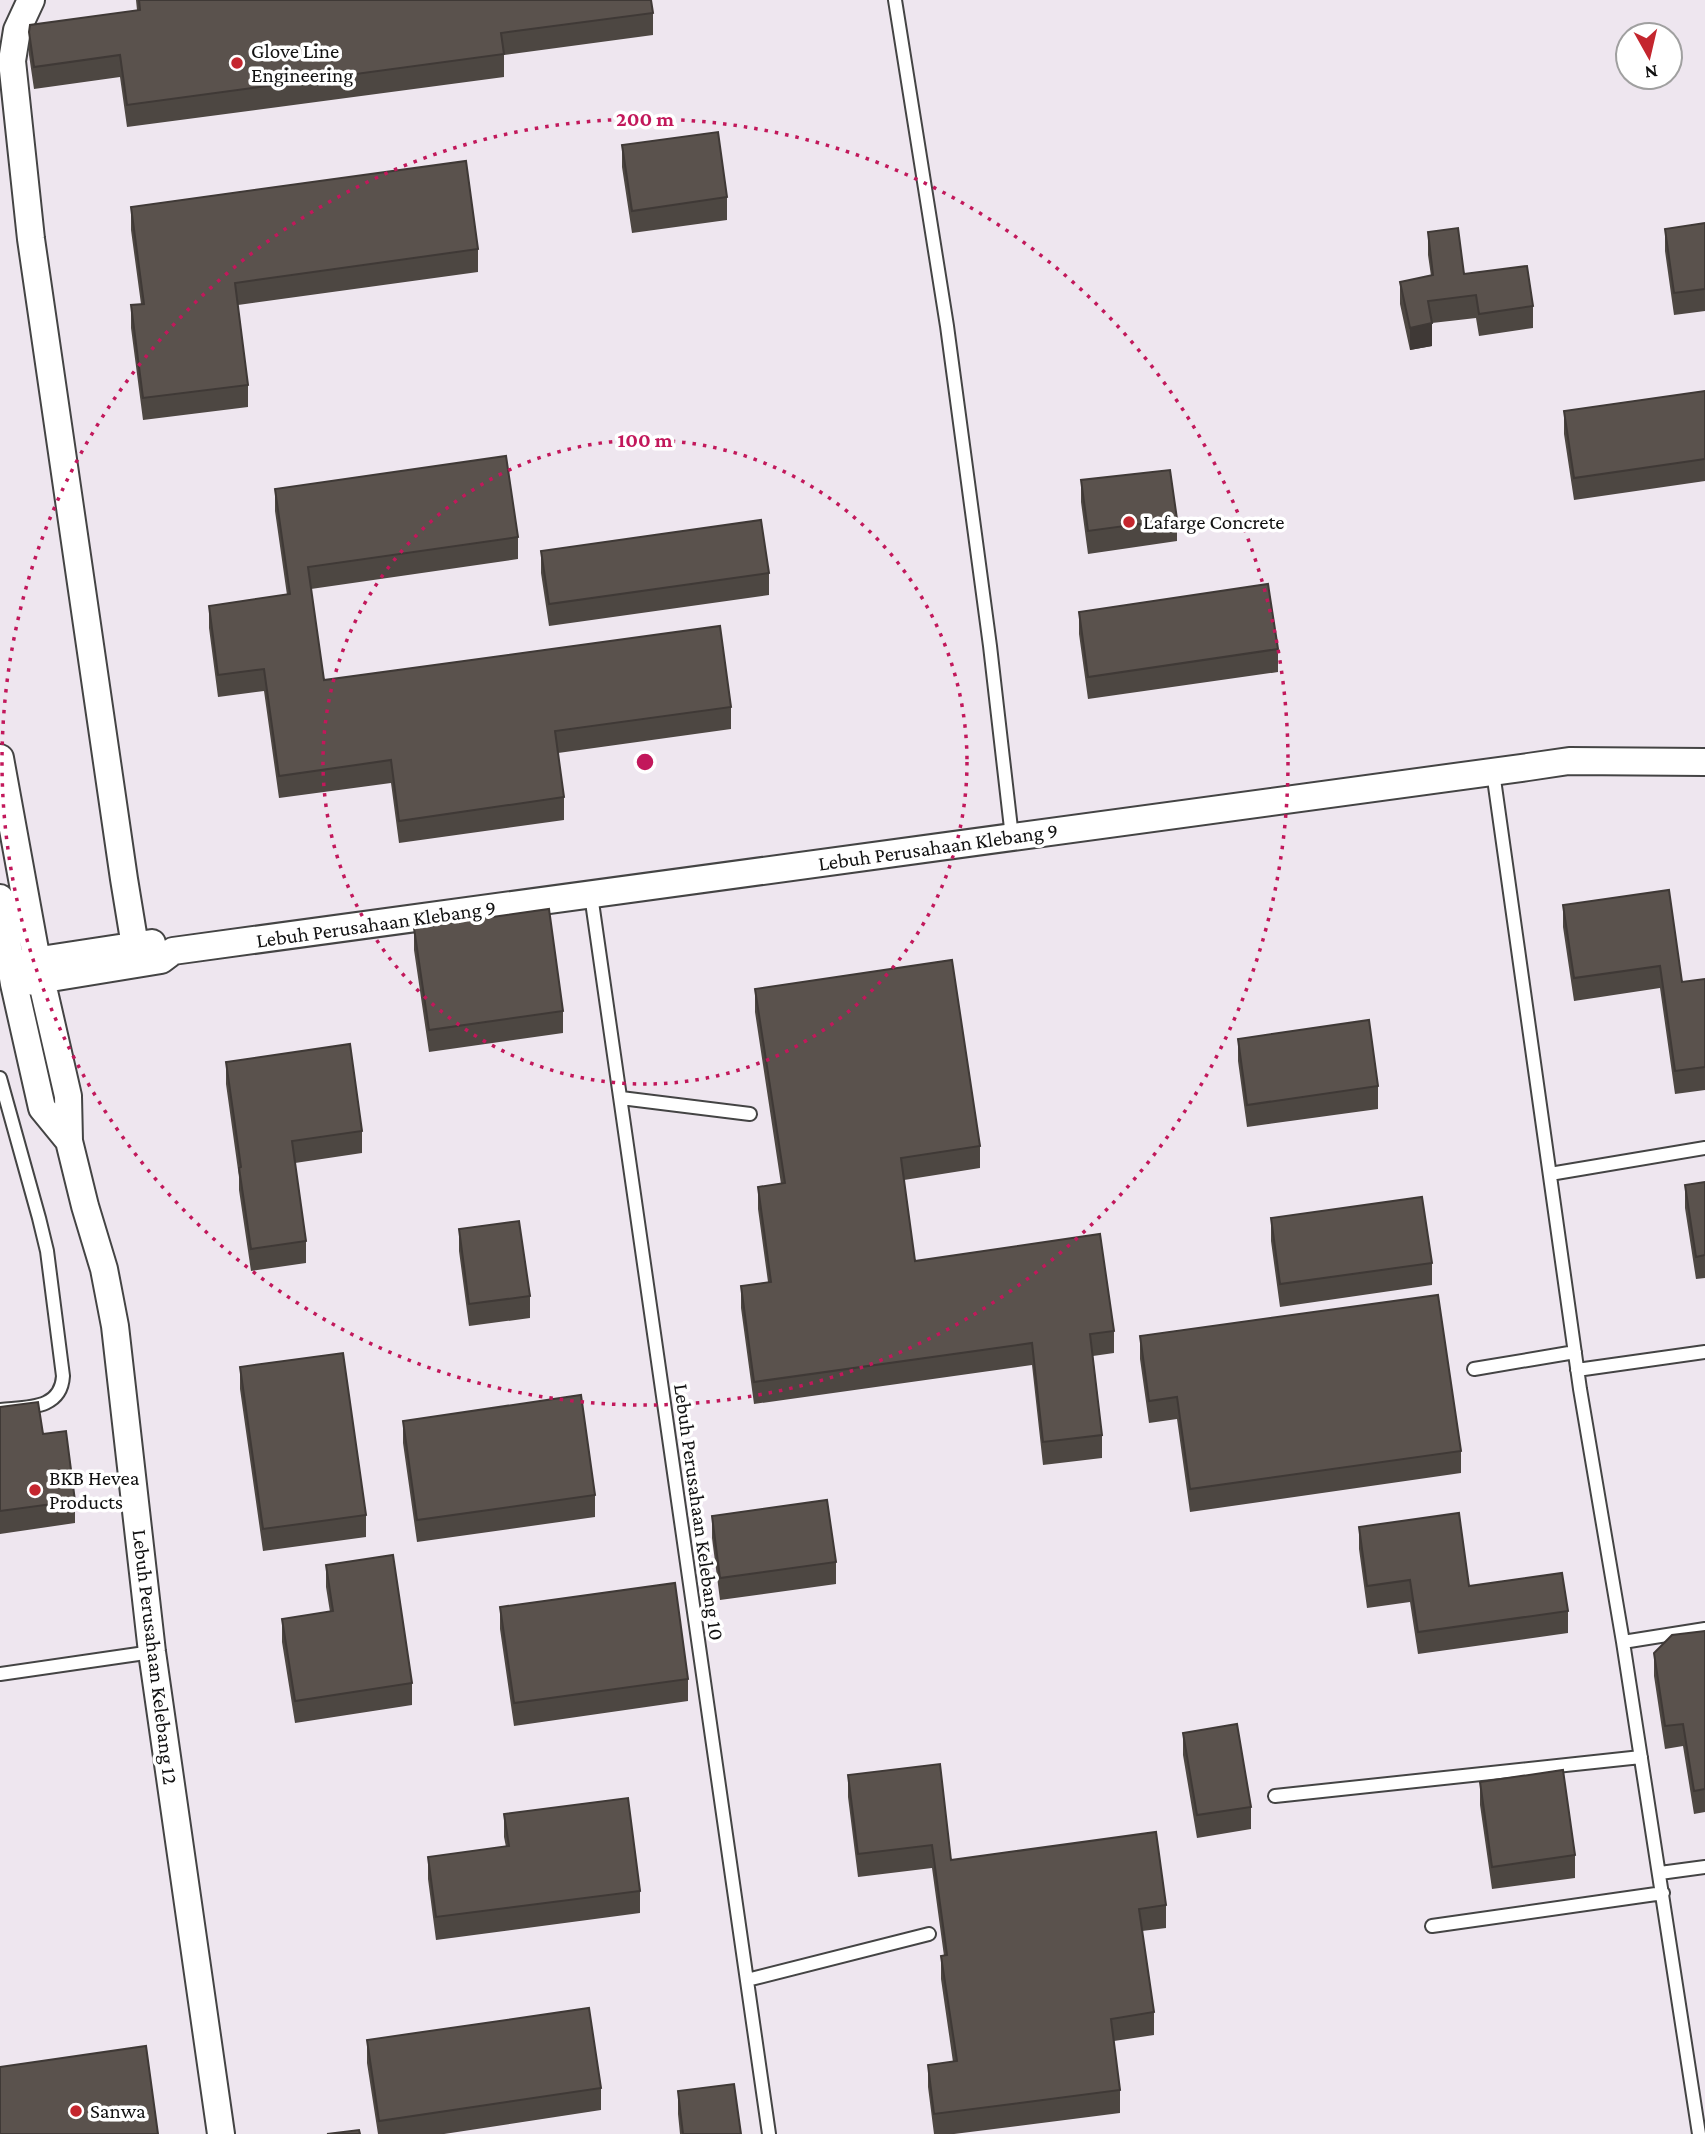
<svg xmlns="http://www.w3.org/2000/svg" width="1705" height="2134" font-family="'Crimson Pro',serif">
<rect width="100%" height="100%" fill="#fffdf5"/>
<path fill="#eee6ef" fill-rule="evenodd" d="M0,0H1705V2134H0ZM1628,35H1670V77H1628Z"/>
<g fill="none" stroke-linecap="round" stroke-linejoin="round">
<g stroke="#444" stroke-width="16">
<path id="lane" d="M895,0L947,326L990,646L1012,837
M1493,772L1580,1389L1623,1642L1699,2134
M591,895L769,2134
M0,1078L39,1218L47,1251L63,1376C61,1410 27,1407 0,1410
M621,1098L750,1114
M1550,1174L1705,1148
M1474,1369L1575,1352
M1577,1370L1705,1352
M1623,1642L1705,1629
M0,1674L152,1652
M1275,1796L1641,1757
M1660,1873L1705,1867
M1432,1926L1663,1893
M747,1980L929,1934"/>
</g>
<g stroke="#444" stroke-width="30">
<path id="street" d="M31,0L17,30L12,61L31,239L124,879L135,946
M0,758L37,961L68,1096L69,1141L85,1206L104,1269L115,1326L152,1652L221,2134
M0,898L14,984L42,1108L69,1141
M21,963L152,943
M14,984L161,960L173,951L1528,767L1569,761L1705,762"/>
</g>
<use href="#lane" stroke="#fff" stroke-width="12"/>
<use href="#street" stroke="#fff" stroke-width="26"/>
</g>
<path fill="#4d4742" d="M136,0H651L653,13V35L504,55V77L127,127L120,77L34,89L29,55V32L137,10Z
M622,145L727,197V220L632,233L622,167Z
M131,207L478,249V272L238,305L248,385V407L143,420L131,328V305L141,304L131,230Z
M1705,223V311L1674,315L1665,251V229Z
M1428,232L1464,274L1533,306V328L1479,336L1476,318L1432,323V346L1410,350L1400,304V282L1431,276L1428,255Z
M1705,391V481L1574,500L1564,434V411Z
M1081,480L1177,519V541L1088,554L1081,502Z
M275,489L518,537V559L311,589L324,680L731,707V729L558,753L564,797V820L399,843L391,783L279,798L264,691L218,697L209,628V606L287,595L275,511Z
M541,551L769,573V595L549,626L541,573Z
M1079,612L1278,649V672L1088,699L1079,634Z
M1669,890L1682,982L1705,979V1090L1675,1094L1660,988L1574,1001L1563,927V905Z
M414,928L563,1011V1033L429,1052L414,950Z
M755,989L980,1146V1168L904,1180L915,1261L1114,1331V1353L1093,1356L1102,1435V1458L1043,1465L1032,1365L754,1404L741,1308V1286L768,1282L758,1209V1187L781,1184L755,1012Z
M1238,1039L1378,1086V1109L1247,1127L1238,1061Z
M226,1062L362,1131V1153L295,1163L306,1241V1263L251,1271L239,1190V1177L226,1084Z
M1705,1182V1278L1696,1279L1685,1208V1185Z
M1271,1218L1432,1263V1285L1280,1307L1271,1241Z
M459,1229L530,1296V1318L469,1326L459,1251Z
M1140,1336L1461,1451V1473L1190,1512L1177,1419L1149,1423L1140,1359Z
M240,1367L366,1515V1537L263,1551L240,1389Z
M0,1407L43,1434L75,1501V1523L0,1534Z
M403,1421L595,1495V1517L417,1542L403,1443Z
M712,1516L836,1562V1584L720,1600L712,1538Z
M1359,1527L1469,1586L1568,1611V1633L1418,1654L1410,1602L1367,1608L1359,1549Z
M326,1565L412,1683V1705L295,1723L282,1642V1619L330,1612L326,1587Z
M500,1607L688,1679V1701L514,1726L500,1629Z
M1705,1631V1812L1694,1814L1683,1746L1665,1749L1654,1676V1653Z
M1183,1733L1251,1807V1829L1197,1838L1183,1755Z
M848,1775L951,1860L1166,1905V1928L1142,1931L1154,2012V2035L1114,2041L1120,2090V2113L954,2134H934L928,2087V2065L953,2062L941,1979V1956H944L932,1868L858,1877L848,1797Z
M1480,1782L1575,1855V1878L1492,1889L1480,1805Z
M504,1814L640,1891V1913L436,1940L428,1879V1857L506,1847L504,1837Z
M367,2040L601,2088V2110L444,2134H378L367,2063Z
M678,2091L741,2134H680L678,2114Z"/>
<path fill="#3f3936" d="M1432,323V346L1410,350V328Z"/>
<path fill="#5a524d" stroke="#3f3936" stroke-width="2" d="M139,0H651L653,13L501,33L504,54L127,105L120,55L34,67L29,32L30,25L140,10Z
M718,132L727,197L632,211L622,145Z
M466,161L478,249L235,283L248,385L143,398L131,305L144,304L131,207Z
M1705,223V289L1674,293L1665,229Z
M1458,228L1464,274L1527,266L1533,306L1479,314L1476,295L1428,301L1432,323L1410,328L1400,282L1433,275L1428,232Z
M1705,391V459L1574,478L1564,411Z
M506,456L518,537L308,567L324,680L720,626L731,707L555,731L564,797L399,821L391,760L279,776L264,669L218,675L209,606L290,594L275,489Z
M1170,470L1177,519L1088,531L1081,480Z
M761,520L769,573L549,604L541,551Z
M1268,584L1278,649L1088,677L1079,612Z
M1669,890L1682,982L1705,979V1067L1675,1071L1660,966L1574,978L1563,905Z
M549,909L563,1011L429,1030L414,928Z
M952,960L980,1146L901,1158L915,1261L1100,1234L1114,1331L1090,1334L1102,1435L1043,1442L1032,1343L754,1382L741,1286L771,1282L758,1187L785,1183L755,989Z
M1369,1020L1378,1086L1247,1105L1238,1039Z
M350,1044L362,1131L292,1141L306,1241L251,1249L239,1168L241,1167L226,1062Z
M1705,1182V1255L1696,1257L1685,1185Z
M1422,1197L1432,1263L1280,1284L1271,1218Z
M519,1221L530,1296L469,1304L459,1229Z
M1438,1295L1461,1451L1190,1489L1177,1397L1149,1401L1140,1336Z
M343,1353L366,1515L263,1529L240,1367Z
M581,1395L595,1495L417,1520L403,1421Z
M38,1402L43,1434L66,1431L75,1501L0,1511V1407Z
M827,1500L836,1562L720,1578L712,1516Z
M1459,1513L1469,1586L1562,1573L1568,1611L1418,1632L1410,1580L1367,1586L1359,1527Z
M393,1555L412,1683L295,1701L282,1619L333,1611L326,1565Z
M675,1583L688,1679L514,1703L500,1607Z
M1705,1631V1789L1694,1791L1683,1724L1665,1726L1654,1653L1672,1635Z
M1237,1724L1251,1807L1197,1815L1183,1733Z
M940,1764L951,1860L1156,1832L1166,1905L1139,1909L1154,2012L1111,2019L1120,2090L934,2114L928,2065L957,2061L941,1956L947,1955L932,1845L858,1854L848,1775Z
M1563,1770L1575,1855L1492,1867L1480,1782Z
M628,1798L640,1891L436,1917L428,1857L509,1846L504,1814Z
M589,2008L601,2088L379,2121L367,2040Z
M146,2046L158,2134H0V2067Z
M734,2084L741,2134H683L678,2091Z
M359,2130L360,2134H327Z"/>
<g fill="none" stroke="#c2185b" stroke-width="3.5" stroke-dasharray="3.5 7">
<circle cx="645" cy="762" r="322"/>
<circle cx="645" cy="762" r="643"/>
</g>
<g fill="#c4262e" stroke="#fff" stroke-width="2.5">
<circle cx="237" cy="63" r="7"/>
<circle cx="1129" cy="522" r="7"/>
<circle cx="35" cy="1490" r="7"/>
<circle cx="76" cy="2111" r="7"/>
</g>
<g text-anchor="middle" stroke-width="7" stroke-linejoin="round" paint-order="stroke">
<g font-size="21" fill="#111" stroke="#fff" text-anchor="start">
<text x="251" y="58">Glove Line<tspan x="251" dy="24">Engineering</tspan></text>
<text x="1143" y="529">Lafarge Concrete</text>
<text x="49" y="1485">BKB Hevea<tspan x="49" dy="24">Products</tspan></text>
<text x="90" y="2118">Sanwa</text>
</g>
<g font-size="21" fill="#111" stroke="#fff">
<text transform="translate(938 847) rotate(-8)" y="7">Lebuh Perusahaan Klebang 9</text>
<text transform="translate(376 924) rotate(-8)" y="7">Lebuh Perusahaan Klebang 9</text>
<text transform="translate(699 1512) rotate(82)" y="7">Lebuh Perusahaan Kelebang 10</text>
<text transform="translate(155 1657) rotate(83)" y="7">Lebuh Perusahaan Kelebang 12</text>
</g>
</g>
<circle cx="645" cy="762" r="10" fill="#c2185b" stroke="#fff" stroke-width="3.5"/>
<g font-size="21" text-anchor="middle" font-weight="bold" fill="#c2185b" stroke="#fff" stroke-width="7" stroke-linejoin="round" paint-order="stroke">
<text x="645" y="126">200 m</text>
<text x="645" y="447">100 m</text>
</g>
<g transform="translate(1649 56) rotate(172)"><circle r="33" fill="#ffffff" stroke="#a0a0a0" stroke-width="2"/>
<path d="M0-5L12 26L0 18L-12 26Z" fill="#c4262e"/>
<text y="-10" font-size="19" font-weight="bold" text-anchor="middle" fill="#111111">N</text>
</g>
</svg>
